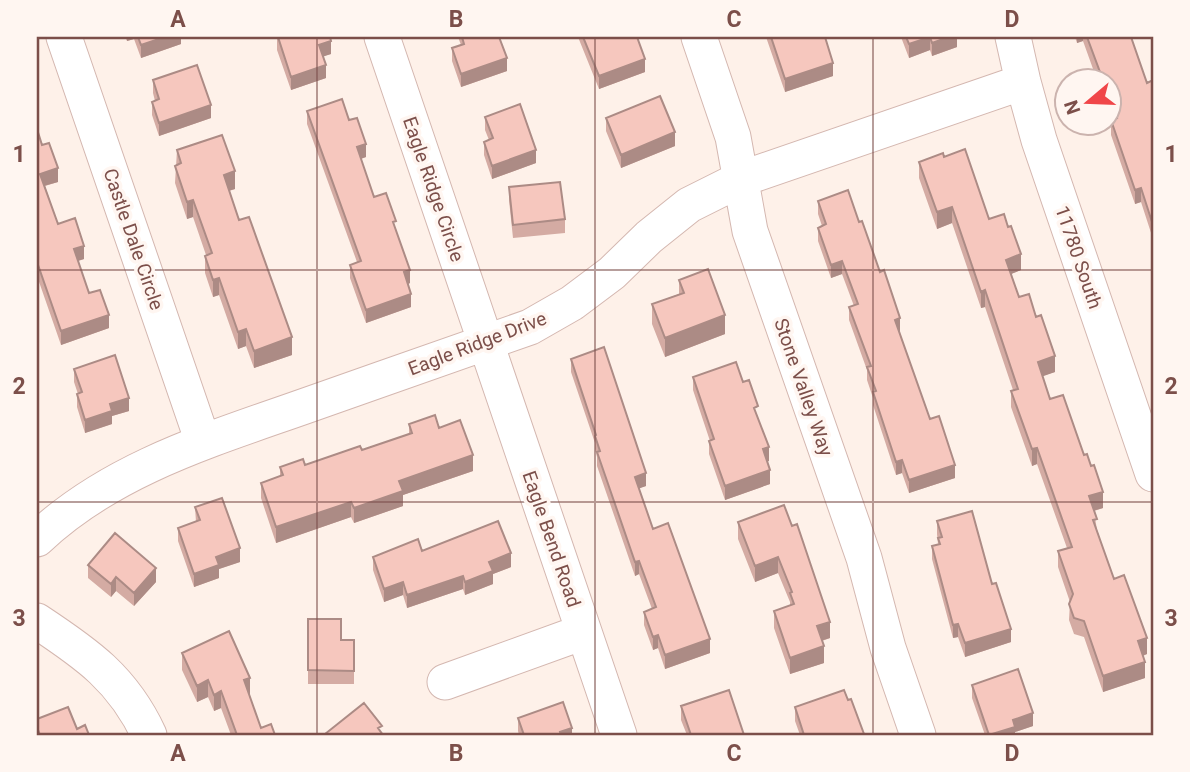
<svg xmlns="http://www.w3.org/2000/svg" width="1190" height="772" font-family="Roboto,sans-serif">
<rect width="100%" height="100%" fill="#fef1e9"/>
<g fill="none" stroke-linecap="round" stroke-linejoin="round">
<g stroke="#d4b7b0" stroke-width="37">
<path id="minor" d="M64,37L203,442
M382,37L619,735
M699,37L733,137L750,231L864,558L888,648L918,735
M1013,37L1023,82L1039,140L1153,474
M37,539C112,468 212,439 308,405C382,379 455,353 530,327L572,303L612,273L649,237L689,205L741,179L1023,82
M37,621C87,654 123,679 149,735
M445,682L583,632"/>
</g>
<use href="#minor" stroke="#fff" stroke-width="35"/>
</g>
<path fill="#d4aba3" d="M125,37H181V44L141,58L134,39L127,41Z
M277,37L331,54L323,56L326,78L291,90L277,50Z
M458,37H499L507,71L461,87L452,61V48L461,45Z
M578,37H637L645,72L599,89Z
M766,37H825L833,76L785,92Z
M901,37H957V47L932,56L930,50L909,58Z
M1075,37H1131L1147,83L1153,80V239L1141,202L1135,204L1111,135V120H1112L1110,113V80H1097L1083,41L1077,43Z
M153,80L211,118L159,136L152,115V102L155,101L153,93Z
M307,111L349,120L366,157L361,159L374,197L396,229L410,283L408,284L411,307L366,323L350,278V265L357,262L307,124Z
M485,117L536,163L492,179L484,155V142L489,140L485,130Z
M606,118L675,146L621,168L606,131Z
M37,129L42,145L58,182L45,186L58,224L84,259L78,261L89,293L109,328L61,345L37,276Z
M177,150L235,189L229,191L239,220L292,355L254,368L246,346L238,349L219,295L213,297L205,273V256L206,255L193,217L187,219L175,183Z
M944,157L989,219L1021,270L1011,274L1019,297L1055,372L1042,376L1050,399L1103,508L1094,511L1097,530L1114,579L1147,654L1143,656L1145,678L1103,692L1084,637L1074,634L1069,620L1070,602L1058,567V551L1067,548L1037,464L1032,466L1011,407V391L1013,390L985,307L981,308L952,223L937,229L919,178V162Z
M509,187L565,219V233L513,238L509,200Z
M818,201L859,222L900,331H899L930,419L955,478L909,493L902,473L896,475L873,405V398L867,380V370L849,320V307L854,306L842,274L831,278L818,241V228L822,226L818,214Z
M679,280L725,334L665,357L652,324V304L679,294Z
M571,359L646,486L639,488L653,529L710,653L665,669L658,648L653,650L644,625V612L652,609L639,574L635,576L597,466V457L595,449V443L571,372Z
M74,369L129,411L112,416V424L85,433L77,407V394H78L74,382Z
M693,377L743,382L758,418L769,461H767L770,484L725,500L709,454V441H710L693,390Z
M409,424L439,428L473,471L403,495V506L354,523L351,517L276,543L261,498V483L280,476V467L305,465L362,450L409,434Z
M784,505L830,638L822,641L824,663L790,674L774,628V611L790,606V602L778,573L755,582L738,539V522Z
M195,507L240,562L219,569V578L194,587L178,541V528L196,522Z
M937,521L992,584L1011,642L965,657L958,637L953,638L932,559V546L938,544L937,534Z
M422,551L511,567L493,574V584L465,595L463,589L407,608L403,595L384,602L373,570V557Z
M88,565L156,582L134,606L116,591L111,597L88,578Z
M308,619L341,640H354V684H308Z
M182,653L250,694L249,695L261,728L275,735H231L221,708L214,711L208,697L197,702L182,670Z
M972,685L1033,726L1015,732V735H985L972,698Z
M848,700L864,735H800L795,721V707Z
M681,706L744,735H687L681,720Z
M518,718L572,735H519L518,731Z"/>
<path fill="#ac8b85" d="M127,37H134V39L127,41Z
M165,37H181V44L141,58V45Z
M930,37V50L909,58V44Z
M949,37H957V47L932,56V43Z
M1077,37H1083V41L1077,43Z
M331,41V54L319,58V45Z
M507,58V71L461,87V74Z
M645,59V72L599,89V76Z
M833,63V76L785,92V79Z
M326,65V78L291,90V77Z
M211,105V118L159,136V123Z
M675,132V146L621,168V155Z
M366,144V157L357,160V147Z
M536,150V163L492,179V166Z
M58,168V182L40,187V174Z
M235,171V189L224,192V175Z
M1141,188V202L1135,204V190Z
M193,200V217L187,219V202Z
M952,207V223L937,229V212Z
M84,246V259L74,262V249Z
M1021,254V270L1006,276V260Z
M842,261V274L831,278V265Z
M410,270V283L404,286V272Z
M219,278V295L213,297V280Z
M985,290V307L981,308V292Z
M411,294V307L366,323V310Z
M109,315V328L61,345V331Z
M725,315V334L665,357V338Z
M900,318V331L895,333V320Z
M246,329V346L238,349V332Z
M292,337V355L254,368V351Z
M1055,356V372L1038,378V362Z
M129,398V411L112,416V424L85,433V420L110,404Z
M769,447V461L763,463V449Z
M1037,448V464L1032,466V449Z
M473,455V471L403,495V506L354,523V508L399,481Z
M902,460V473L896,475V462Z
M955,465V478L909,493V480Z
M770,470V484L725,500V486Z
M646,473V486L635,490V477Z
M1103,492V508L1089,512V496Z
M351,502V517L276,543V527Z
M240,548V562L219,569V578L194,587V574L216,557Z
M511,553V567L493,574V584L465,595V582L489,562Z
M778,557V573L755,582V566Z
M639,561V574L635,576V562Z
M156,568V582L134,606V593Z
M463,576V589L407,608V595Z
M116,577V591L111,597V584Z
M403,582V595L384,602V589Z
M830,622V638L817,642V626Z
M958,624V637L953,638V625Z
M1011,629V642L965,657V643Z
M658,635V648L653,650V637Z
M1147,638V654L1138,657V641Z
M710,639V653L665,669V655Z
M824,646V663L790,674V658Z
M1145,662V678L1103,692V676Z
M250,678V694L244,697V680Z
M208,680V697L197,702V686Z
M221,691V708L214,711V695Z
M1033,713V726L1015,732V735H990L1013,720Z
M572,728V735H560V732Z"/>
<path fill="#f6c7be" stroke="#ac8b85" stroke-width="2" d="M138,37H165L141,45Z
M278,37H330L331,41L319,45L326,65L291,77Z
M462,37H499L507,58L461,74L452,48L464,44Z
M583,37H637L645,59L599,76Z
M771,37H825L833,63L785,79Z
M906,37H949L932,43L930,37L909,44Z
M1087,37H1131L1147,83L1153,80V225L1141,188L1135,190L1111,120L1117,118L1110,98V80H1103Z
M197,65L211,105L159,123L152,102L159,99L153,80Z
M660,96L675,132L621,155L606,118Z
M342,99L349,120L357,118L366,144L357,147L374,197L386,193L396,221L393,222L410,270L404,272L411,294L366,310L350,265L361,261L307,111Z
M520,104L536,150L492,166L484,142L493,138L485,117Z
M37,129L42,145L49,143L58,168L40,174L58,224L75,218L84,246L74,249L89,293L100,290L109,315L61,331L37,262Z
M222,135L235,171L224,175L239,220L249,217L292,337L254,351L246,329L238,332L219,278L213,280L205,256L212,253L193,200L187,202L175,166L181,163L177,150Z
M965,149L989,219L1004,214L1008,227L1011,226L1021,254L1006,260L1019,297L1029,294L1036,317L1041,315L1055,356L1038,362L1050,399L1063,395L1084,455L1087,454L1091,466L1094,465L1103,492L1089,496L1097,519L1093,520L1114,579L1124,575L1147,638L1138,641L1145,662L1103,676L1084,621L1074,618L1069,604L1073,594L1058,551L1072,547L1037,448L1032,449L1011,391L1018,389L985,290L981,292L952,207L937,212L919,162L943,153L944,157Z
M560,182L565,219L513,225L509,187Z
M848,190L859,222L862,221L880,272L884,270L900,318L895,320L930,419L939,416L955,465L909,480L902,460L896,462L873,392L876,391L867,367L871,366L849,307L858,304L842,261L831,265L818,228L826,224L818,201Z
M708,269L725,315L665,338L652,304L684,293L679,280Z
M604,347L646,473L635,477L653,529L668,523L710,639L665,655L658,635L653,637L644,612L656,607L639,561L635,562L597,452L600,451L595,436L596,435L571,359Z
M115,355L129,398L110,404L112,411L85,420L77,394L82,392L74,369Z
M736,362L743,382L749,380L758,406L754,408L769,447L763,449L770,470L725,486L709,441L714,439L693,377Z
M435,415L439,428L460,420L473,455L399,481L403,491L354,508L351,502L276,527L261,483L283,475L280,467L303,459L305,465L360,446L362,450L412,433L409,424Z
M222,498L240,548L216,557L219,565L194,574L178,528L200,520L195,507Z
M784,505L792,526L797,524L830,622L817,626L824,646L790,658L774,611L794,604L790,593L792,592L778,557L755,566L738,522Z
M972,511L992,584L996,583L1011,629L965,643L958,624L953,625L932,546L940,544L938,538L942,537L937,521Z
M498,521L511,553L489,562L493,571L465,582L463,576L407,595L403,582L384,589L373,557L418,539L422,551Z
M115,533L156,568L134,593L116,577L111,584L88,565Z
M308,619H341V640H354V671L308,670Z
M229,631L250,678L244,680L261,728L271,724L275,735H237L221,691L214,695L208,680L197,686L182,653Z
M1018,669L1033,713L1013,720L1015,727L989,735L972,685Z
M729,690L744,735H691L681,706Z
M844,690L848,700L851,699L864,734L804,735L795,707Z
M563,702L572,728L560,732L561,735H524L518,718Z
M364,703L382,726L378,728L383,735H326L325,734Z
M68,707L77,729L85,725L89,735H40L37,727V719Z"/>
<path fill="none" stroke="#7c4f4a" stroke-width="2" stroke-opacity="0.55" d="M317,37V735M595,37V735M873,37V735M37,270H1153M37,502H1153"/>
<g text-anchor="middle" stroke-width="7" stroke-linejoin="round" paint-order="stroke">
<g font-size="19" fill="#7c4f4a" stroke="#fff6f1">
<text transform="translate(434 189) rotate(71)" y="7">Eagle Ridge Circle</text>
<text transform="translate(134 239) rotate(71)" y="7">Castle Dale Circle</text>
<text transform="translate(1079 257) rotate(71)" y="7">11780 South</text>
<text transform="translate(477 343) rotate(-21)" y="7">Eagle Ridge Drive</text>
<text transform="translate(804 387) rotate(71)" y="7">Stone Valley Way</text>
<text transform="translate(552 539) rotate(71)" y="7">Eagle Bend Road</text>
</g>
</g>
<rect width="1190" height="772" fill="none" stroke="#fff6f1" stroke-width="77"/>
<g transform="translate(1088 102) rotate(251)"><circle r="33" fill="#fff6f1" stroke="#cbb3ae" stroke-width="2"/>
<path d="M0-5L12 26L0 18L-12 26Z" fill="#f04649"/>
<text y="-10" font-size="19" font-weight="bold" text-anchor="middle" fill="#7c4f4a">N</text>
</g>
<rect x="38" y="38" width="1114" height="696" fill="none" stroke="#7c4f4a" stroke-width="2.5"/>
<g font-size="23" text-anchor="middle" font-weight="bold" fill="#7c4f4a">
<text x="178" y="27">A</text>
<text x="456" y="27">B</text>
<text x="734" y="27">C</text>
<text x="1012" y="27">D</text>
<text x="19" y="162">1</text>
<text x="1171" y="162">1</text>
<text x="19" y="394">2</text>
<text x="1171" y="394">2</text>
<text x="19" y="626">3</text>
<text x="1171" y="626">3</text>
<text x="178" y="761">A</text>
<text x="456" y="761">B</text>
<text x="734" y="761">C</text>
<text x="1012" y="761">D</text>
</g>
</svg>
